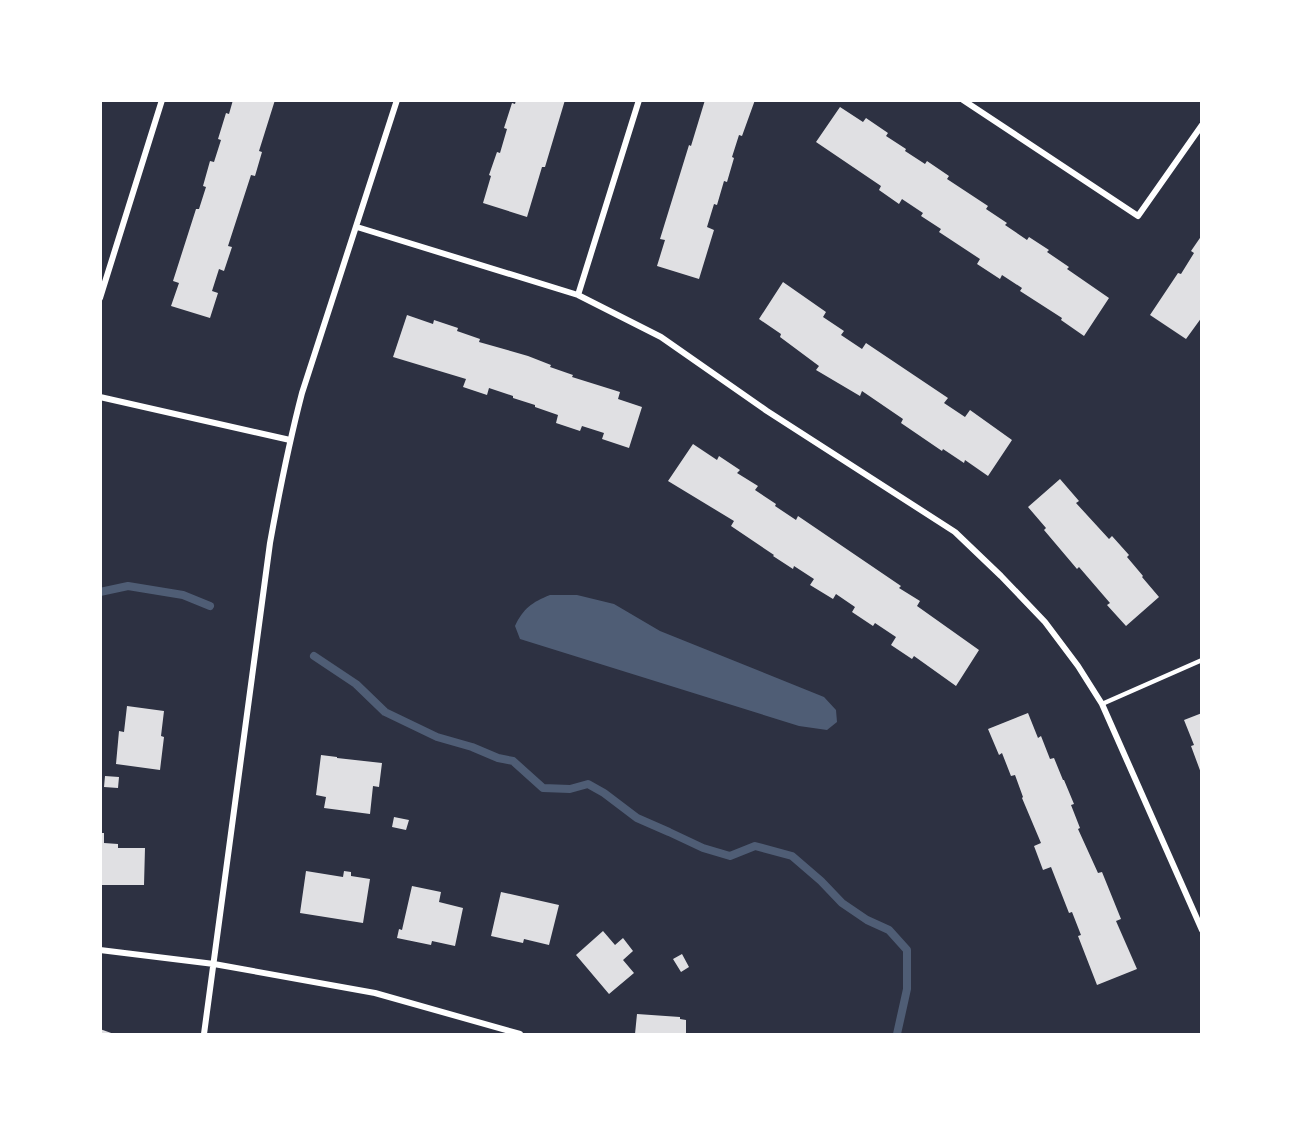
<svg xmlns="http://www.w3.org/2000/svg" width="1302" height="1135" font-family="Manrope,sans-serif">
<rect width="100%" height="100%" fill="#2d3142"/>
<path fill="#4f5d75" d="M550,595H577L614,604L660,631L824,697L836,710L837,722L827,730L799,726L520,639L515,626C523,609 532,602 550,595Z"/>
<g fill="none" stroke-linecap="round" stroke-linejoin="round">
<path stroke="#4f5d75" stroke-width="8" d="M100,592L128,586L183,595L210,606
M314,656L356,684L385,712L437,737L472,747L498,758L513,761L543,788L570,789L588,784L604,793L637,818L669,832L703,848L730,856L755,846L792,856L821,881L842,903L867,920L889,930L907,950V989L897,1034"/>
</g>
<path fill="#e0e0e3" d="M233,100H275L259,151L262,152L255,176L251,175L228,246L232,247L224,271L219,269L212,291L218,293L210,318L171,306L179,283L173,281L196,209H199L206,187L203,186L210,161L214,162L221,140L218,139L226,113L229,114Z
M516,100H565L545,167H542L527,217L483,203L491,176L489,175L497,152L500,153L507,129L504,128L512,103L515,104Z
M705,100H755L742,136L739,135L732,157L734,158L727,182L724,181L717,205L714,204L707,227L714,230L699,279L657,266L665,240L660,239L689,145L691,146Z
M840,107L863,122L866,118L888,133L886,136L906,149L905,151L925,164L927,161L949,176L947,179L988,206L986,209L1007,223L1005,225L1027,240L1029,237L1049,250L1047,252L1069,267L1067,269L1109,298L1084,336L1061,320L1062,318L1020,291L1022,288L1002,275L1000,279L977,264L980,259L939,232L941,229L921,216L923,213L902,199L899,204L879,190L881,186L816,142Z
M1202,235V317L1186,339L1150,315L1178,273L1181,274L1194,253L1191,251Z
M783,282L826,312L823,317L844,331L841,335L862,349L866,343L948,398L944,403L965,417L970,410L1012,440L988,476L965,460L964,463L943,449L942,451L901,423L903,419L862,391L860,396L816,370L819,366L780,337L781,334L759,319Z
M407,315L433,324L434,320L458,328L457,331L480,339L479,342L528,356L551,365L550,367L573,375L572,377L620,392L618,399L642,407L629,448L602,439L604,433L582,426L580,431L556,423L558,415L535,407V405L513,398V396L489,388L487,395L463,387L466,379L393,357Z
M693,444L717,460L719,456L740,470L737,473L758,486L755,490L776,504L775,506L796,520L798,516L901,586L899,588L920,601L917,606L979,650L956,686L914,656L912,659L891,645L896,637L875,623L873,626L852,612L855,607L836,594L833,599L810,585L814,579L794,566L793,569L773,556L774,555L731,526L734,521L668,481Z
M1060,479L1079,501L1076,503L1109,539L1112,536L1129,555L1127,557L1143,576L1142,577L1159,597L1126,626L1107,605L1110,603L1079,567L1077,569L1044,530L1046,528L1028,507Z
M127,706L164,711L161,736L164,737L160,770L116,764L119,731L124,732Z
M1028,713L1038,738L1041,736L1050,759L1054,758L1063,780H1064L1074,804L1071,805L1080,828L1078,829L1098,873L1102,872L1121,919L1116,921L1137,969L1097,985L1078,936L1081,935L1072,912L1069,913L1051,867L1043,870L1034,846L1041,843L1022,798L1023,797L1015,775L1011,776L1002,753L999,755L988,729Z
M1202,713V773H1201L1191,746L1194,745L1184,720Z
M321,755L337,757V758L382,763L379,787L373,786L370,814L324,808L326,797L316,795Z
M105,776L119,777L118,788L104,787Z
M394,817L409,820L406,830L392,827Z
M100,833H104V843L118,844V848H145L144,885H100Z
M306,871L343,877L344,871L351,872V876L370,879L363,923L300,913Z
M412,886L441,892L439,902L463,908L455,946L432,941L431,945L397,938L399,929L402,930Z
M501,892L559,905L549,945L524,939L523,943L491,936Z
M603,931L615,945L623,938L633,951L623,960L634,973L609,994L576,955Z
M682,954L689,967L681,972L673,959Z
M637,1014L680,1017V1019L686,1020V1034H635Z
M100,1029L114,1034H100Z"/>
<g fill="none" stroke-linecap="round" stroke-linejoin="round">
<path stroke="#fff" stroke-width="4.5" d="M1102,704L1202,660"/>
<path stroke="#fff" stroke-width="6" d="M963,100L1138,216L1202,125
M357,227L578,295L661,337L767,411L955,532L1001,576L1045,622L1078,666L1102,704L1202,930
M578,295L639,100
M100,298L162,100
M100,397L290,440
M100,950L214,964L375,993L520,1034
M204,1034L270,543C279,493 289,443 302,393L397,100"/>
</g>
<rect width="1302" height="1135" fill="none" stroke="#ffffff" stroke-width="204"/>
</svg>
